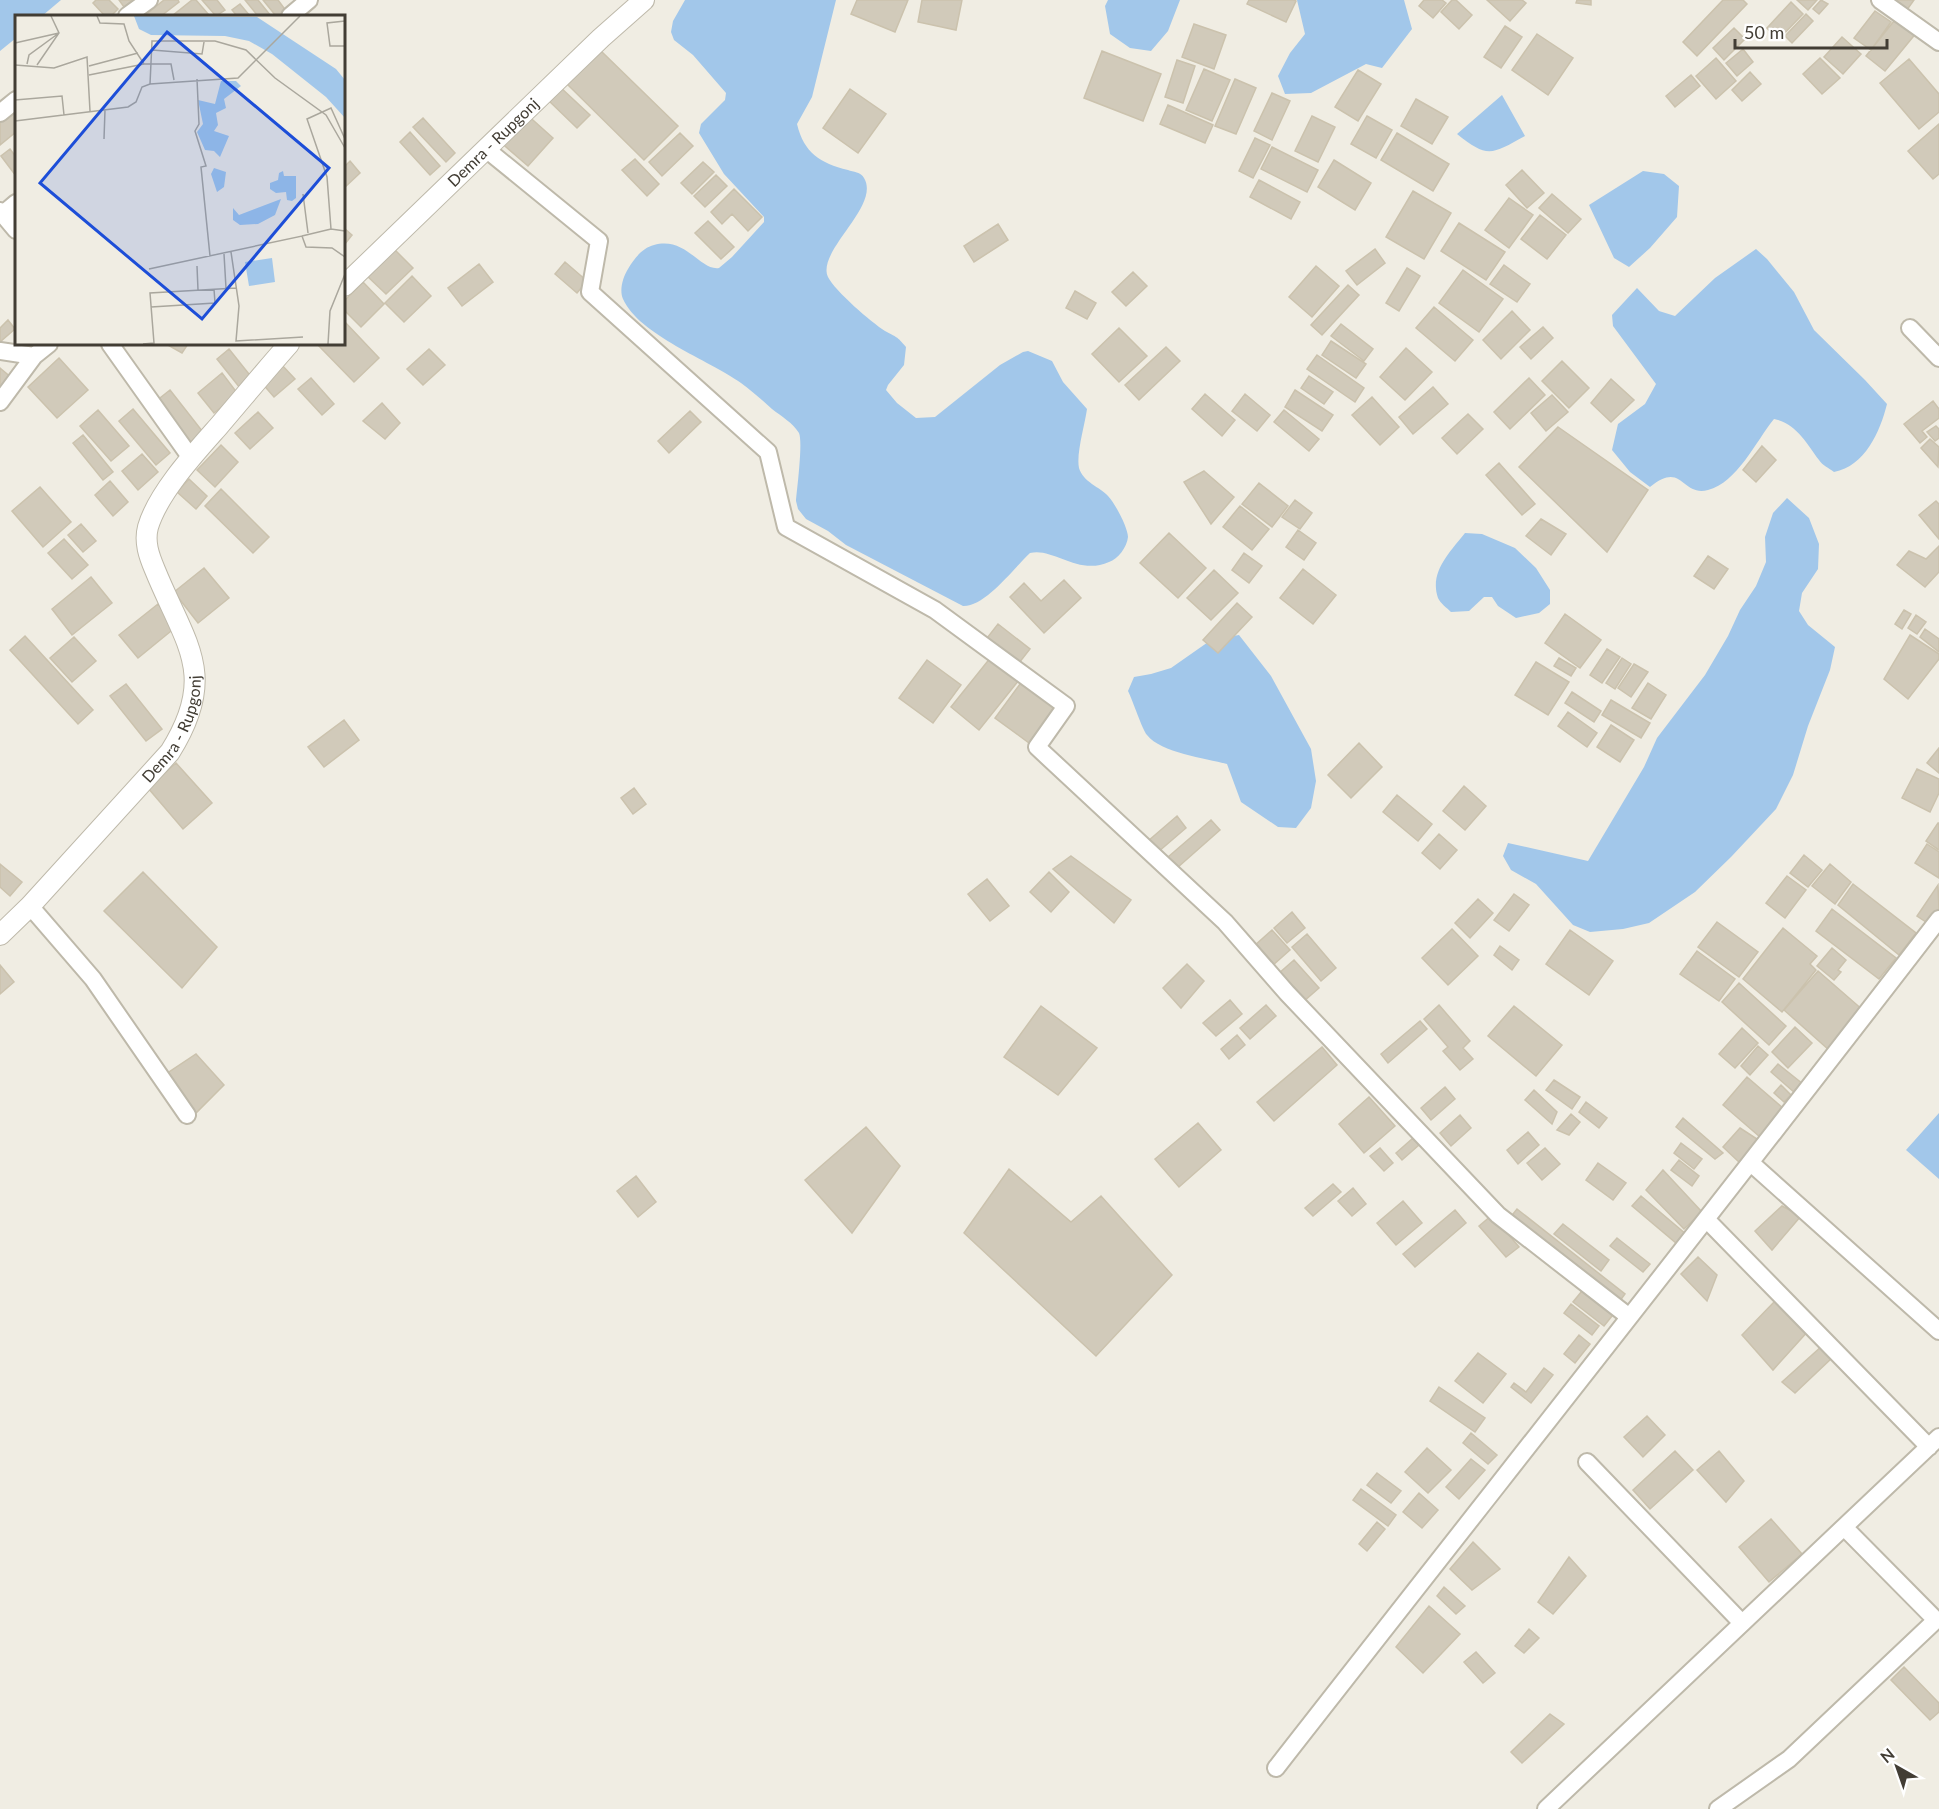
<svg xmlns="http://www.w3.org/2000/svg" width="1939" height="1809" font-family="Lato,sans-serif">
<rect width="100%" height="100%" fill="#f0ede3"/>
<path fill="#a2c7ea" d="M0,0H61L42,16H16V38L0,51Z
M685,0H836L812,97L797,124C804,153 820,163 848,170C853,172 861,172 864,178C881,206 816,251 828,277C835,291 871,322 885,331C896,337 897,336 906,347L904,365L888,385L886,390L897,403L916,418L935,417L1000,365L1023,352L1028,351L1052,361L1063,382L1087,409C1085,424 1076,454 1079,468C1083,482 1100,487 1108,496C1115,503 1128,528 1128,537C1127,547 1118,559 1109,562C1078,576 1053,547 1030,553C1014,568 985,607 963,606L846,545L828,531L806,519L798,509L796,501C797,489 803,442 799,433C793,423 781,416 772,409C762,400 752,391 741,383C709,360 639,335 623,299C619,290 623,277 628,269C634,259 642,248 654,245C686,236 700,271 719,268L732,257L764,222V217L724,174L699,133L701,124L725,100L726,93L693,55L674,40L671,32L673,21Z
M1108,0H1180L1168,31L1151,51L1130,48L1110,34L1105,6Z
M1297,0H1404L1412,29L1382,68L1366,64L1311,93L1285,94L1278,76L1290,53L1305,34Z
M1502,95L1525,136C1492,154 1488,159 1457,134Z
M1643,171L1664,174L1679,186L1677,217L1650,248L1629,267L1614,258L1589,205Z
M1756,249L1767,259L1794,292L1814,330L1865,380L1887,404C1880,432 1865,466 1834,472C1829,468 1822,465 1819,460C1807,444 1796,423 1774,419C1756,441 1737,483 1708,490C1681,497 1683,460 1650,487L1630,472L1612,450L1618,424L1645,404L1656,384L1613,326L1612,315L1637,288L1659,311L1675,316L1715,278Z
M1787,498L1809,518L1819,544L1818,569L1802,593L1799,611L1808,625L1835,647L1830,670L1808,726L1793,775L1776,809L1731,857L1695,892L1649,923L1623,929L1590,932L1573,925L1536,884L1511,870L1503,856L1508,843L1588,861L1644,767L1657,738L1705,675L1728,636L1740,610L1756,586L1766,562L1765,537L1773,513Z
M1465,533L1482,534L1515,548L1536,568L1550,590V604L1539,613L1516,618L1498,606L1492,597H1484L1469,611L1451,612C1447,608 1440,603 1438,598C1429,572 1450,552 1465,533Z
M1239,635L1271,676L1311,749L1316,781L1311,808L1296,828L1278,827L1241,802L1227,764C1205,758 1161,753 1147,735C1142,729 1133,701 1128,691L1134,677L1151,674L1171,668L1211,640Z
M1939,1113V1179L1906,1150Z"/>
<path fill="#d1caba" stroke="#cbc2ad" stroke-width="1.5" d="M96,0H109L118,9L111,16H105L93,3Z
M119,0H133L124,7Z
M164,0H178L179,2L161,16H144Z
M192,0H196L209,15L172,16Z
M202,0H217L225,10L216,16Z
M245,0H258L271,16H258Z
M263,0H278L287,12L281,16H276Z
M857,0H908L895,32L851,14Z
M922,0H962L956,30L918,22Z
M1249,0H1294L1296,1L1286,22L1247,4Z
M1424,0H1442L1446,3L1433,18L1419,6Z
M1452,0H1456L1472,15L1459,29L1441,12Z
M1487,0H1522L1526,3L1510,21Z
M1577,0H1591V5L1576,3Z
M1723,0H1743L1747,4L1697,56L1683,42Z
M1797,0H1817L1808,10Z
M1821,0L1828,4L1819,14L1813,9Z
M1884,0H1914L1904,14Z
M1791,2L1803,14L1778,40L1767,28Z
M240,4L250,16H237L232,10Z
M1875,11L1891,22L1871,50L1854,38Z
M1806,14L1813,21L1792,43L1785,36Z
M1898,16L1917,32L1885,71L1866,56Z
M1194,24L1226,35L1214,69L1182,57Z
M1505,26L1522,37L1501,68L1484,57Z
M1734,28L1745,39L1724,60L1713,48Z
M1537,34L1573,58L1548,95L1512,70Z
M1842,37L1861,54L1843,74L1824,57Z
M1743,49L1753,62L1737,76L1726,63Z
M600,50L678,126L644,160L567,84Z
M1102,51L1161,74L1143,121L1084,98Z
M1716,58L1736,81L1716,99L1696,76Z
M1820,58L1840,78L1822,94L1803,74Z
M1909,59L1939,94V112L1919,129L1880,83Z
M1177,60L1195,66L1183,103L1165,97Z
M1204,69L1230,80L1212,121L1186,110Z
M1358,70L1381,84L1358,121L1335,107Z
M1750,72L1761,84L1742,101L1732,90Z
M1691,75L1700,86L1675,107L1666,96Z
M1235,79L1256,88L1236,134L1215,126Z
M559,86L590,115L577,128L547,99Z
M850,89L886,114L858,153L823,128Z
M1272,93L1290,101L1272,140L1254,131Z
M1416,99L1448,117L1432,144L1401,126Z
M1168,105L1213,125L1205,143L1160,124Z
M14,110L16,114V132L0,145V121Z
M524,112L553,138L528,166L498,140Z
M1312,116L1335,127L1318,162L1295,151Z
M1367,116L1392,130L1376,158L1351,144Z
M423,118L455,153L446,162L413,127Z
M1939,124V174L1933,179L1908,151Z
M410,132L440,166L430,175L400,142Z
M680,133L693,146L662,176L649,162Z
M1397,133L1449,164L1433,191L1381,160Z
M1255,138L1270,145L1253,178L1239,171Z
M1272,147L1318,170L1307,192L1261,169Z
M10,149L16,157V176L1,156Z
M635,159L659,184L647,196L622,170Z
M1334,160L1371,183L1355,210L1318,187Z
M350,161L360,173L344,188V167Z
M703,162L714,172L692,194L681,183Z
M1522,170L1544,193L1527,208L1506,185Z
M716,175L727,186L705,207L694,196Z
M1259,180L1300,202L1291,219L1250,197Z
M734,189L762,217L748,231L732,214L722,224L711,212Z
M1413,191L1451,213L1424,259L1386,237Z
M1552,194L1581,219L1568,233L1539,208Z
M1509,198L1533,215L1509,248L1485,230Z
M1540,215L1566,235L1547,259L1521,239Z
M708,221L734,247L721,259L695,233Z
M1459,223L1505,252L1486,280L1441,251Z
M998,224L1008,240L974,262L964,246Z
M344,228L352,235L344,245Z
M393,248L413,268L386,294L366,275Z
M1375,249L1385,263L1357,285L1346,271Z
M565,262L587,281L577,293L555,274Z
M479,264L493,282L462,306L448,288Z
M1504,265L1530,284L1517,302L1490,284Z
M1316,266L1339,286L1312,317L1289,297Z
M1407,268L1420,276L1399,311L1386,303Z
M1463,270L1503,299L1479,332L1439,303Z
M1133,272L1147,286L1126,306L1112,292Z
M412,276L431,296L404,322L385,303Z
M363,282L384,304L361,327L344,310V301Z
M1348,285L1359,295L1322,335L1311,325Z
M1075,291L1096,303L1087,319L1066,308Z
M1434,307L1473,340L1455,361L1416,328Z
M1512,311L1530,330L1501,359L1483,340Z
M8,320L15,329L0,342V328Z
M344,321L379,358L354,382L317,344H344Z
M1341,324L1373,349L1364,361L1331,336Z
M1543,327L1553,338L1531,359L1520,347Z
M1119,328L1147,356L1119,382L1092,354Z
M1331,341L1366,364L1356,378L1322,355Z
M166,344H188L182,353Z
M1166,347L1180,361L1139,400L1125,385Z
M1406,348L1432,372L1405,400L1380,377Z
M229,349L253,379L240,388L217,359Z
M429,349L445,365L423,385L407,369Z
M1317,355L1364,388L1355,402L1307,369Z
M59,358L88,390L57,418L28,387Z
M1562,361L1589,388L1569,408L1542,381Z
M280,363L295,379L274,397L261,382Z
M0,368L12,378L0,392Z
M222,373L238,394L214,413L198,393Z
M1309,376L1333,392L1324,404L1301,388Z
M311,378L334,404L322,415L298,389Z
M1529,378L1545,395L1510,429L1494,412Z
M1611,379L1634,400L1611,422L1591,403Z
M1433,387L1448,404L1413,434L1399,417Z
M170,390L203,432L184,447L151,405Z
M1295,390L1333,415L1322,431L1285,407Z
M1205,394L1235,420L1222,436L1192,409Z
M1245,394L1270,415L1257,431L1232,411Z
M1552,395L1568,412L1546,431L1531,413Z
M1372,397L1399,427L1380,445L1352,415Z
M1933,401L1939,409V418L1922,431L1927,437L1920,443L1904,424Z
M382,403L400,423L385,439L363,421Z
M133,409L170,453L156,465L119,421Z
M98,410L129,446L111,461L80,426Z
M1284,410L1319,439L1309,451L1274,422Z
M690,411L701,422L669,453L658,441Z
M258,412L273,428L250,449L235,433Z
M1468,414L1483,429L1457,454L1442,438Z
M1936,426L1939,429V438L1935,441L1927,432Z
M1558,427L1648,490L1607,552L1519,467Z
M83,435L113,472L103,480L73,443Z
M1930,439L1939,447L1938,467L1921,448Z
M221,445L238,462L215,487L197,470Z
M1762,446L1776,460L1756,482L1743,470Z
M142,454L158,472L138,490L122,471Z
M1499,463L1535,504L1522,515L1486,475Z
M1204,471L1234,497L1211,524L1184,482Z
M189,479L207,496L196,509L177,492Z
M110,481L128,502L113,516L95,495Z
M1259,483L1288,506L1272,527L1242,504Z
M40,487L71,522L43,547L12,511Z
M221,489L269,537L253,553L205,506Z
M1295,500L1312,513L1300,529L1282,517Z
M1936,501L1939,504V539L1919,515Z
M1240,506L1269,529L1252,550L1223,527Z
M1541,519L1566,534L1551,555L1526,536Z
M81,524L96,541L83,552L68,535Z
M1298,530L1316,543L1304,560L1286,547Z
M1169,533L1206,568L1178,598L1140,563Z
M64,539L88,565L72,579L48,553Z
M1939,546V572L1925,587L1897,565L1909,551L1926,559Z
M1244,553L1262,566L1249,583L1232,570Z
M1708,556L1728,569L1714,589L1694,576Z
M204,568L229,598L198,623L174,592Z
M1303,569L1336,595L1313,624L1280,598Z
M1214,570L1238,593L1211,620L1187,598Z
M91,577L112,603L72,635L52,609Z
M1064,580L1081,598L1044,633L1010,597L1024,583L1041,601Z
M1237,603L1252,617L1218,653L1203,640Z
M158,604L176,627L138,658L119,635Z
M1904,610L1911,614L1902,629L1895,624Z
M1565,614L1601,640L1580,668L1545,643Z
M1916,615L1926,622L1917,634L1908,628Z
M998,624L1030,649L1019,663L987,638Z
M1925,629L1939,639V652L1920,637Z
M1910,635L1939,654V659L1908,699L1884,679Z
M25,636L93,710L78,724L10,650Z
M74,637L96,661L72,682L50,658Z
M1607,649L1620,657L1602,683L1590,675Z
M991,657L1019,680L979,730L951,707Z
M1559,658L1576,668L1571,676L1554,666Z
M1622,658L1631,664L1615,689L1606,683Z
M927,660L961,685L933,723L899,698Z
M1536,662L1569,682L1548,715L1515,695Z
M1634,664L1648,672L1631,697L1618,688Z
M1023,680L1058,706L1029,743L995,718Z
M1648,683L1666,695L1651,719L1632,708Z
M126,684L162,729L146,741L110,696Z
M1572,692L1601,711L1594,722L1565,703Z
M1611,700L1650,723L1641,738L1602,715Z
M1568,712L1597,733L1587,747L1558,726Z
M344,720L359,740L324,767L308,747Z
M1611,725L1634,740L1620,762L1597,747Z
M1359,743L1382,767L1351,798L1328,775Z
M1939,748V773L1927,763Z
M176,763L212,803L183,829L148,788Z
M1917,769L1939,779V793L1930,812L1902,798Z
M1464,786L1486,806L1465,830L1443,811Z
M634,788L646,804L633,814L621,798Z
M1397,795L1432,824L1418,841L1383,812Z
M1177,816L1186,828L1158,852L1148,841Z
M1211,820L1220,830L1177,868L1168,857Z
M1938,823H1939V850L1926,841Z
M1439,834L1457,850L1440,869L1422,853Z
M1927,844L1939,852V878L1915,863Z
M1804,855L1822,870L1808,887L1790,873Z
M1071,856L1131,900L1114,923L1053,869Z
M0,864L22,882L10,896L0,887Z
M1830,864L1851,882L1835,904L1812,886Z
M143,872L217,947L182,988L104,911Z
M1049,872L1069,892L1051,912L1030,892Z
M1787,876L1806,890L1785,918L1766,903Z
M987,879L1009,906L990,921L968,894Z
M1853,884L1916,933L1899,955L1838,905Z
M1938,885L1939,910L1929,924L1917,916Z
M1514,894L1529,905L1509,931L1494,920Z
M1478,899L1493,913L1470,938L1455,923Z
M1832,909L1896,958L1879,979L1816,931Z
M1292,912L1305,928L1287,943L1274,928Z
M1717,922L1758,952L1739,977L1698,947Z
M1783,928L1817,956L1810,964L1816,970L1782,1012L1743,979Z
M1452,929L1478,956L1448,985L1422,958Z
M1272,930L1290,950L1272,966L1254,946Z
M1570,930L1613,961L1589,995L1546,964Z
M1307,934L1336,968L1321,981L1292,947Z
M1500,946L1519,960L1512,970L1494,955Z
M1832,948L1846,960L1838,970L1841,972L1834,980L1817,966Z
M1697,951L1735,979L1719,1001L1680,974Z
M1294,960L1319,988L1303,1002L1278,974Z
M1187,964L1204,981L1181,1008L1163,988Z
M0,965L14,982L0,994Z
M1818,971L1864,1011L1829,1050L1784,1010Z
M1739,983L1786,1026L1769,1045L1722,1002Z
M1230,1000L1242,1014L1216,1036L1203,1023Z
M1266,1005L1276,1016L1250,1039L1240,1028Z
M1439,1005L1470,1041L1463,1048L1473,1059L1460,1070L1443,1051L1448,1047L1424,1019Z
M1041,1006L1097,1048L1058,1095L1004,1057Z
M1514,1006L1562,1045L1536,1076L1488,1036Z
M1420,1021L1427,1029L1388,1063L1381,1054Z
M1795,1027L1812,1043L1788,1068L1772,1052Z
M1742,1028L1758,1043L1735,1068L1719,1054Z
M1237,1035L1245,1045L1229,1059L1221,1049Z
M1758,1046L1768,1055L1750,1075L1741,1066Z
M1322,1047L1337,1065L1274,1121L1257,1102Z
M196,1054L224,1085L196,1113L166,1074Z
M1778,1064L1803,1084L1795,1093L1771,1072Z
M1747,1077L1784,1109L1760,1137L1723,1105Z
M1554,1080L1580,1097L1572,1109L1546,1090Z
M1781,1085L1791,1095L1784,1102L1774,1093Z
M1445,1087L1455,1099L1431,1120L1421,1108Z
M1534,1090L1557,1112L1552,1124L1525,1100Z
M1369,1097L1395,1126L1364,1153L1339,1124Z
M1586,1102L1607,1118L1599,1128L1579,1112Z
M1571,1114L1580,1122L1569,1135L1557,1130Z
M1460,1115L1471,1128L1451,1146L1440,1133Z
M1683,1118L1723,1153L1715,1159L1676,1127Z
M1198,1123L1221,1150L1179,1187L1155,1159Z
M866,1127L900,1166L852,1233L805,1180Z
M1740,1128L1760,1141L1741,1164L1723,1147Z
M1528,1132L1539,1145L1518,1164L1507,1150Z
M1413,1138L1419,1145L1402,1160L1396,1153Z
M1681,1143L1702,1159L1694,1169L1674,1153Z
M1380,1148L1393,1163L1384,1171L1370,1156Z
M1545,1148L1560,1164L1542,1180L1527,1163Z
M1679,1160L1699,1176L1692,1186L1671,1170Z
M1598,1163L1626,1183L1613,1200L1586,1180Z
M1009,1169L1071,1222L1101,1196L1172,1275L1096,1356L964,1233Z
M1663,1170L1702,1212L1684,1229L1646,1190Z
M636,1176L656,1202L638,1217L617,1191Z
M1333,1184L1341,1192L1313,1216L1305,1208Z
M1353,1188L1366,1204L1352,1216L1338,1201Z
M1641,1196L1687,1235L1676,1243L1632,1206Z
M1403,1201L1422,1223L1396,1245L1377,1223Z
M1782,1206L1801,1216L1772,1250L1755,1231Z
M1517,1209L1625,1294L1617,1305L1509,1219Z
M1455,1210L1466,1223L1415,1267L1403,1254Z
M1492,1215L1519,1247L1506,1257L1479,1226Z
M1563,1224L1609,1260L1601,1271L1554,1234Z
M1617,1238L1650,1264L1643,1272L1610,1246Z
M1698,1257L1717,1275L1707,1301L1681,1274Z
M1586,1286L1616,1311L1604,1326L1573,1302Z
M1776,1300L1809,1330L1773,1370L1742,1335Z
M1571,1304L1599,1326L1592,1335L1564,1313Z
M1579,1335L1590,1344L1575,1363L1564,1354Z
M1822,1346L1834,1356L1795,1393L1782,1382Z
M1478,1353L1506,1374L1483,1403L1455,1381Z
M1544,1368L1553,1375L1531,1403L1511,1387L1514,1383L1526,1392Z
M1439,1387L1485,1418L1475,1432L1430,1401Z
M1647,1416L1665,1435L1643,1457L1624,1437Z
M1471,1433L1497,1455L1488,1464L1463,1443Z
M1427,1448L1451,1470L1428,1493L1405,1472Z
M1675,1451L1693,1470L1650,1509L1633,1490Z
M1719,1451L1744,1481L1726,1502L1697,1470Z
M1471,1459L1485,1470L1459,1499L1446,1487Z
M1377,1473L1401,1491L1391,1503L1367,1485Z
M1361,1489L1396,1515L1388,1526L1353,1500Z
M1419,1493L1438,1510L1422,1528L1403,1512Z
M1771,1519L1802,1554L1769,1582L1739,1547Z
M1377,1522L1385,1529L1367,1551L1359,1544Z
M1473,1542L1500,1569L1472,1590L1450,1569Z
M1569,1557L1586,1576L1553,1614L1538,1602Z
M1444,1587L1465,1606L1456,1614L1437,1596Z
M1429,1606L1460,1634L1423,1673L1396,1647Z
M1529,1629L1539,1638L1524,1653L1515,1646Z
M1476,1652L1495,1673L1483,1683L1464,1662Z
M1904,1667L1939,1703V1712L1930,1720L1891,1680Z
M1550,1714L1564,1724L1522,1763L1511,1752Z"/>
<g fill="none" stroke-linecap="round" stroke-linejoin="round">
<g stroke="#beb9aa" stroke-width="20">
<path id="minor" d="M1880,0L1939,42
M127,16L149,0
M290,16L309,0
M0,113L16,100
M486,149L599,241L590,292L768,452L786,527L935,610L1066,706L1037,747L1225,922L1287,993L1498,1215L1628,1316
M0,211L16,230
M3,214L16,203
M1910,328L1939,358
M110,344L191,458
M0,351L34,356L49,344
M0,402L34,356
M30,906L93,979L187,1115
M1751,1163L1939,1331
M1706,1219L1929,1447
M1587,1462L1742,1623
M1276,1768C1497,1485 1720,1204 1939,919
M1546,1809L1939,1437
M1718,1809L1789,1759L1936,1620L1844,1527"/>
</g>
<g stroke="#beb9aa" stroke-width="22">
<g id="tertiary">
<path id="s1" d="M344,286L601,38L644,0"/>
<path id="s2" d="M0,935L30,906L170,752C219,674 185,644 155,570C149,556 144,542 148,527C158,493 195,453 218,427C242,399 265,371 289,344"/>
</g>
</g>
<use href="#minor" stroke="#fff" stroke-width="16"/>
<use href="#tertiary" stroke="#fff" stroke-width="20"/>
</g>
<g text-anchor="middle" stroke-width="5" stroke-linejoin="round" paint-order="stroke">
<g font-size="16" fill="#423d34" stroke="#fff">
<text dy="6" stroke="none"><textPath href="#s1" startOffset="207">Demra - Rupgonj</textPath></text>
<text dy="6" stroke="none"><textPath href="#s2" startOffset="272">Demra - Rupgonj</textPath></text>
</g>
</g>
<g transform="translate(15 15)">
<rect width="330" height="330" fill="#f0ede3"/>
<path d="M119,1L242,2L321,54L330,65V103L311,82L257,39L234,26L210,21L136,20L124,14ZM206,66H221L226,71L209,84L211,93L201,98L203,110L199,116L214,121L205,142L199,136L190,135L182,117L188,109L183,85L200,89ZM199,153L211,157L209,172L202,177L196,159ZM268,156L269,161H281V183L277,186L272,185L271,177L261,178L255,174V168L263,165L264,158ZM266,184L260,200L243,209L225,210L218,205V193L224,200ZM257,243L260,267L234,271L230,247Z" fill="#a2c7ea"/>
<path fill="none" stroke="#aaa79d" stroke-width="1.5" d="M82,1L85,8L109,9L114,26L129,49H156L159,65M330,6L312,8L315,31H330M0,28L44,18L14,40L12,49M137,35L187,39L189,27M0,50L39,53L72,42L75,96M22,50L44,18L36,1M74,51L123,38M74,60L129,49M182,64L184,109L180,116L191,151L186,152L195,241M135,69L137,26H200L231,35L260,63L311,100L330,133M0,85L47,81L49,100M0,106L113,92L121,87L127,72L135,69L223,63L285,1M89,124L90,95M288,179L293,218M316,214L312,162L292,104L316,93L330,124M287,221L316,214L330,216M216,237L224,291L221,326L288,322M209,239L211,273M182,251L183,275M134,254L287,221L291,232L317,233L330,242M136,292L200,288L199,274M128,329L139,328L135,278L221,273M313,329L315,296L330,259"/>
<path fill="#1d4ed8" fill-opacity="0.15" stroke="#1d4ed8" stroke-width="3" d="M152,17L314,153L187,304L25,168Z"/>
<rect width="330" height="330" fill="none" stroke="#423d34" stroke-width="3"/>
</g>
<g transform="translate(1897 1767) rotate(320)" stroke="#ffffff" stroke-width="4.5" paint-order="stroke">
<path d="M0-4.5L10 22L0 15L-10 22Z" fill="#423d34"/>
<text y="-9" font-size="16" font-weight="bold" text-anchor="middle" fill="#423d34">N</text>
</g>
<path d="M1735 39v9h152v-9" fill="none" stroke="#423d34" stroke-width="3"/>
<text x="1744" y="39" font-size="18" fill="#423d34" stroke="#ffffff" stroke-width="4.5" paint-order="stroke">50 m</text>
</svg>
